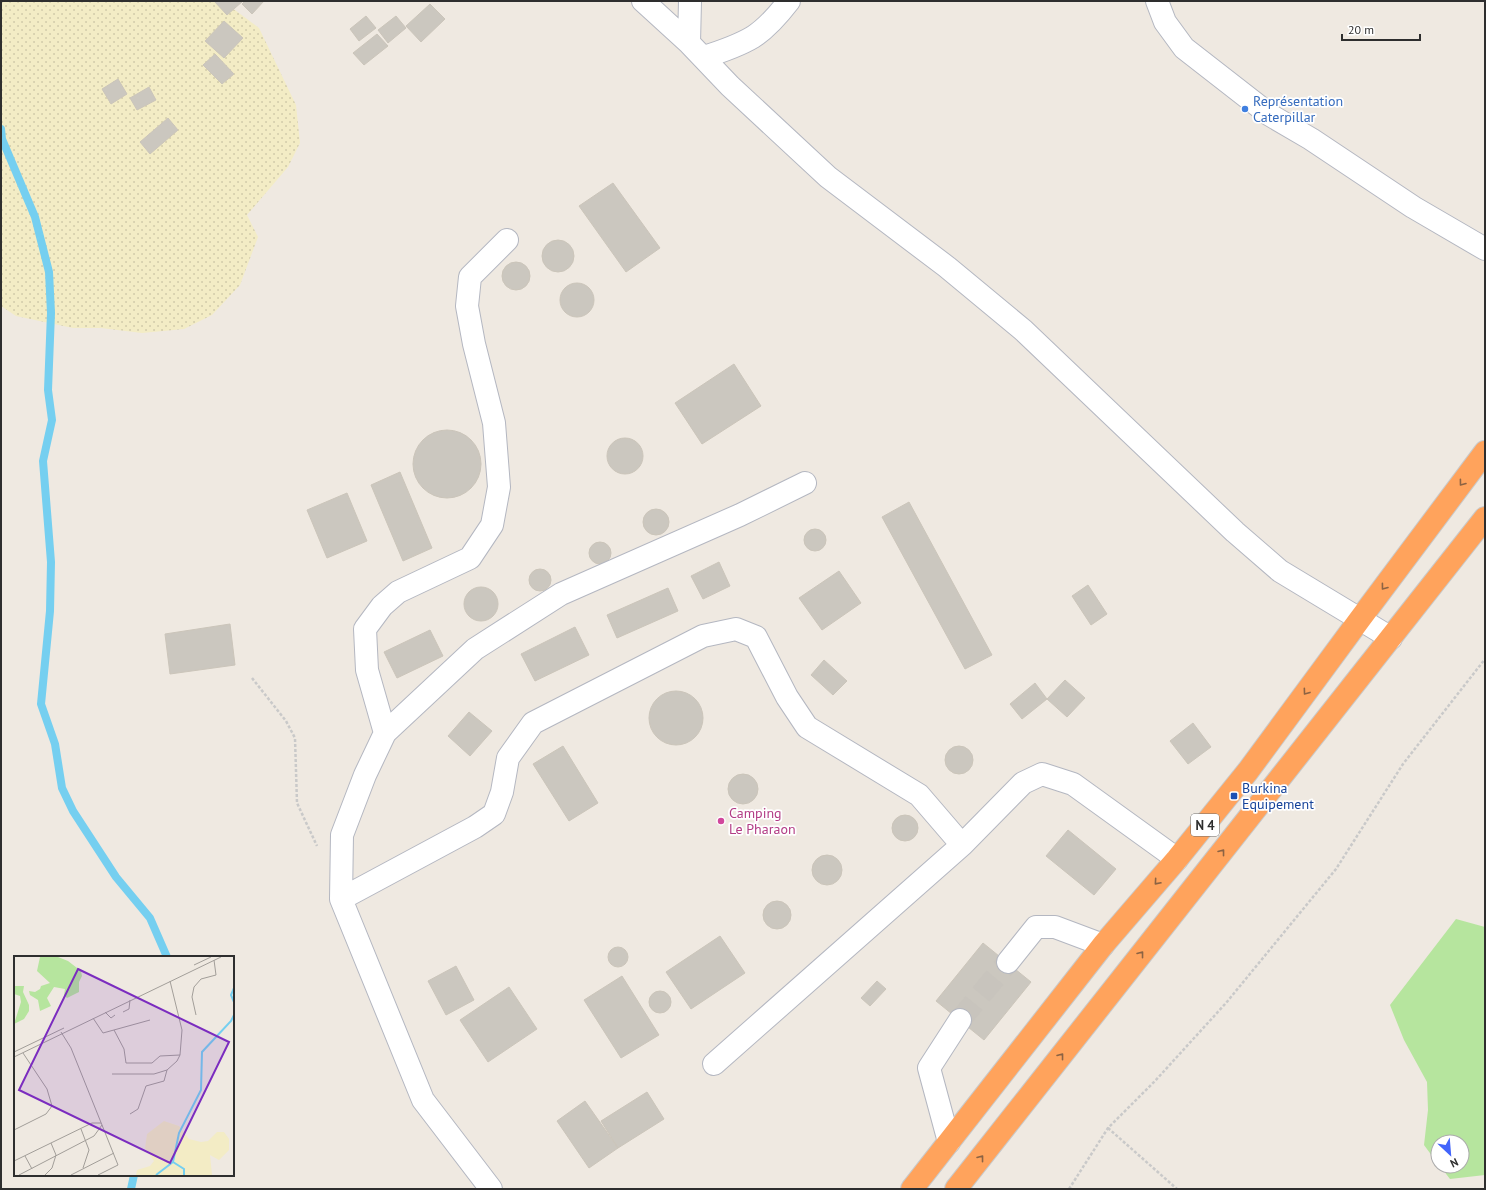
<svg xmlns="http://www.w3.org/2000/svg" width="1486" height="1190" font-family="'PT Sans',sans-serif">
<defs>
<pattern id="sand-dots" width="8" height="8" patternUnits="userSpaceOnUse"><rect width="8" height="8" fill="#f3ecc5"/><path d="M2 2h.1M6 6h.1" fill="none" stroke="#d1cbaa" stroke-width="1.8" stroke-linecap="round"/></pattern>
</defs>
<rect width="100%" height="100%" fill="#efe9e1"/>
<path fill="#b6e59e" d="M1456,919L1485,927V1175L1450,1179L1440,1166H1462V1142H1438V1164L1424,1145L1428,1110L1427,1082L1404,1040L1390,1005Z"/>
<path fill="url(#sand-dots)" d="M1,1H212L235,10L259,28L296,105L300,143L288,167L247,215L258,237L240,285L212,315L184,329L142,333L101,328H73L16,316L1,306Z"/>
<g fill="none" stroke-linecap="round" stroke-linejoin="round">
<path stroke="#75cff0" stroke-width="8" d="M1,129L2,139L35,217L49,272L51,313L48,390L52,420L43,461L51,562L50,611L41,704L55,744L62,788L73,811L116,877L150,918L167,957
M131,1189L134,1175"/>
</g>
<path fill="#cbc7bf" stroke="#cbc5ba" d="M214,1H243L227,15Z
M245,1H264L252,14L242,4Z
M430,4L445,19L421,42L406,26Z
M366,16L376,28L359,41L350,29Z
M396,16L406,28L388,43L378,30Z
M224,21L243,38L224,58L205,41Z
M377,34L388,46L364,65L353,53Z
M215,54L234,74L222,84L203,65Z
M118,79L127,94L111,104L102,89Z
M149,87L156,100L137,110L130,98Z
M168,118L178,130L150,154L140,142Z
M613,183L660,248L626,272L579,206Z
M542 256a16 16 0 1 1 32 0a16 16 0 1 1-32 0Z
M502 276a14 14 0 1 1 28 0a14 14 0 1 1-28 0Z
M560 300a17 17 0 1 1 34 0a17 17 0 1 1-34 0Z
M734,364L761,406L702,444L675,403Z
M413 464a34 34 0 1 1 68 0a34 34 0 1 1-68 0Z
M607 456a18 18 0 1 1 36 0a18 18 0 1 1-36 0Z
M400,472L432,548L403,561L371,485Z
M347,493L367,541L327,558L307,510Z
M909,502L992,655L965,669L882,517Z
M643 522a13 13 0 1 1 26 0a13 13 0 1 1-26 0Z
M804 540a11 11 0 1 1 22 0a11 11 0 1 1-22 0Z
M589 553a11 11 0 1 1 22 0a11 11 0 1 1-22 0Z
M719,562L730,586L703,599L691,576Z
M529 580a11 11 0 1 1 22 0a11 11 0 1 1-22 0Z
M839,571L861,603L822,630L799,598Z
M1088,585L1107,614L1091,625L1072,596Z
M464 604a17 17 0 1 1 34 0a17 17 0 1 1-34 0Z
M668,588L678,611L617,638L607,615Z
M230,624L235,665L170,674L165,634Z
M575,627L589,655L535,681L521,654Z
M430,630L443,656L397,678L384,652Z
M824,660L847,681L833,695L811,675Z
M1065,680L1085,698L1067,717L1047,699Z
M1035,683L1047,699L1022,719L1010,704Z
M649 718a27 27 0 1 1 54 0a27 27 0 1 1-54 0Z
M469,712L492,731L470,756L448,736Z
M1193,723L1211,747L1188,764L1170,741Z
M945 760a14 14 0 1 1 28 0a14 14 0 1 1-28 0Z
M563,746L598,803L569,821L533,764Z
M728 789a15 15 0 1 1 30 0a15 15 0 1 1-30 0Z
M892 828a13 13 0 1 1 26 0a13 13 0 1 1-26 0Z
M1068,830L1116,869L1094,895L1046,856Z
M812 870a15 15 0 1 1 30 0a15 15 0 1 1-30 0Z
M763 915a14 14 0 1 1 28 0a14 14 0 1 1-28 0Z
M720,936L745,973L691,1009L666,972Z
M983,943L1031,982L984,1040L936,1001Z
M608 957a10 10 0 1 1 20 0a10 10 0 1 1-20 0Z
M456,966L474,1000L446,1015L428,981Z
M622,976L659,1035L621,1058L584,1000Z
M877,981L886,989L870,1006L861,998Z
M509,987L537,1029L488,1062L460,1020Z
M649 1002a11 11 0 1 1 22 0a11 11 0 1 1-22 0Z
M647,1092L664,1119L618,1148L601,1121Z
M585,1101L618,1148L589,1168L557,1121Z"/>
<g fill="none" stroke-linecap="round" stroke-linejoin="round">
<path stroke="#c8c4bd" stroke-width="22" stroke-dasharray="22 11" stroke-linecap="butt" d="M960,1020L1008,962"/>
<g stroke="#b4b7c1" stroke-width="24">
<path id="minor" d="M643,1L689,43
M690,1L689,43L730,86L828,177L947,267L1023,330L1235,532L1280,571L1391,638
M1157,1L1165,22L1184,48L1270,115L1311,139L1413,207L1485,249
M704,57C720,52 738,46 753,37C767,28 779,14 789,1
M385,733L367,670L365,629L382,606L398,592L470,558L492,525L499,487L494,423L474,344L467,306L470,277L507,240
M341,899L475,827L494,814L502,792L508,758L533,723L703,636L736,629L756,637L787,697L807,727L919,795L962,845
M1008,962L1036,927H1055L1103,945
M714,1064L962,845L1023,783L1042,774L1073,784L1177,859
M949,1142L929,1068L960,1020
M491,1189L423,1100L341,899L342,835L365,775L385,733L475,649L561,594L740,515L805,483"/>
</g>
<g stroke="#c9c9c9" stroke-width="24">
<path id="highway" d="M912,1189L1103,945L1177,859L1248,771L1360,619L1485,452
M956,1189L1485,518"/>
</g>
<path stroke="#c9c9c9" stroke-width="2.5" stroke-dasharray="3 2" stroke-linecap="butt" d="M252,678L286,721L295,738L297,803L317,846
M1108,1128L1177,1189
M1069,1189L1108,1128L1155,1081L1226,1003L1336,869L1403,764L1485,659"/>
<use href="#minor" stroke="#fff" stroke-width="22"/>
<use href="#highway" stroke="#ffa35c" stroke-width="22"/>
</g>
<defs><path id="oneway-chevron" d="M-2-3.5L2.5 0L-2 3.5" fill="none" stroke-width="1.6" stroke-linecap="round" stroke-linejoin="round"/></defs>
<g stroke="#8c6343">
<use href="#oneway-chevron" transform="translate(1462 483) rotate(127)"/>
<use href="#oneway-chevron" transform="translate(1384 587) rotate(127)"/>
<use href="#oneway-chevron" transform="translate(1306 692) rotate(126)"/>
<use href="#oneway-chevron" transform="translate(1222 852) rotate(-52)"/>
<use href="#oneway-chevron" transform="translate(1157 882) rotate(131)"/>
<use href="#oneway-chevron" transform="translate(1141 954) rotate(-52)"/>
<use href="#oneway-chevron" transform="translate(1061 1056) rotate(-52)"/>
<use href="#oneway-chevron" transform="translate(981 1158) rotate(-52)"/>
</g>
<circle fill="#3f7fe0" stroke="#fff" stroke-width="1.5" cx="1245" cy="109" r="4"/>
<rect fill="#1a4fb4" stroke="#fff" stroke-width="1.5" x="1230" y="792" width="8" height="8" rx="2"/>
<circle fill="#d1479c" stroke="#fff" stroke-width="1.5" cx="721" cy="821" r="4"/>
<g text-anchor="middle" stroke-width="3.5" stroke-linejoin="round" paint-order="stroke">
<rect fill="#fff" stroke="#6d6d6d" stroke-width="1" x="1191" y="814" width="28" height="22" rx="3"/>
<g font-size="13" font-weight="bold" fill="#2e2e2e">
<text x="1205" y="830">N 4</text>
</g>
<g font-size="14" fill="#366cbe" stroke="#fff" text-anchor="start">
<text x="1253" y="106">Représentation<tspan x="1253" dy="16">Caterpillar</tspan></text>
</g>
<g font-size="14" fill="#164399" stroke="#fff" text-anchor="start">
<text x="1242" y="793">Burkina<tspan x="1242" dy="16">Equipement</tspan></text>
</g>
<g font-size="14" fill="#b23c85" stroke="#fff" text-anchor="start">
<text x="729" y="818">Camping<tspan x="729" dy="16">Le Pharaon</tspan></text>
</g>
</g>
<g transform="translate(14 956)">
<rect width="220" height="220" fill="#efe9e1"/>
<path d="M26,1H44L54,5L67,15L68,20L65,26V36L53,42L50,39L51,33L40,31L33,42L37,50L26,55L24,44L16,39L15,35L21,36L26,33L27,30L36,27L23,15ZM0,30H10L9,36L15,49V55L10,63L0,68L7,46L6,40L0,38Z" fill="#b6e59e"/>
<path d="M150,165L165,170L175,183L187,186L194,185L203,176H210L215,183V194L205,204L196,199L198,219H122L123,214L136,210L140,205L131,192L133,178Z" fill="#f3ecc5"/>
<path fill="none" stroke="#75cff0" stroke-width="2" d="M220,32L217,39L220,46M159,206L170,213V219M142,219L159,206L165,177L187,134L188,96L217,65L220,59"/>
<path fill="none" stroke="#a29e99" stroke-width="1" d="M180,9L197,1M91,56L97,62L101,59M109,56L115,53L116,44M182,59L178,41L180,31L187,23L202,19L200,4M79,62L89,77L136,64M100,74L110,93L112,107H138L146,100L166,99M0,96L50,72M0,101L207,1M98,118H140L153,114L163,105L166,99L168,74L156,25M116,158L124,153L132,130L150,125L153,114M67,173L75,194L69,212M0,174L32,158L38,150L33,133L9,97M11,200L18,213M0,205L78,167H87M5,219L80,180L88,169L57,92L47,76M31,219L38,212L42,199L37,187M57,219L100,197M84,219L104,209L88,169"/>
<path fill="#7b2cbf" fill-opacity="0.15" stroke="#7b2cbf" stroke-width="2" d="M64,13L215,86L156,207L5,134Z"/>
<rect width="220" height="220" fill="none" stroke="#2e2e2e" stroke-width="2"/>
</g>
<rect width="1486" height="1190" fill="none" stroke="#2e2e2e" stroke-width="4"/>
<g transform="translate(1450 1154) rotate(154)"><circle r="19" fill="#ffffff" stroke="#ababab"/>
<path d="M0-3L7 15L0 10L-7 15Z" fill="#4264fb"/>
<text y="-6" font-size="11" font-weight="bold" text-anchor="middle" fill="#2e2e2e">N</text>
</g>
<path d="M1342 34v6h78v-6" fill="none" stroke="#2e2e2e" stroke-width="2"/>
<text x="1348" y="34" font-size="12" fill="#2e2e2e" stroke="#ffffff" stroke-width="3" paint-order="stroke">20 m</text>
</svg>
